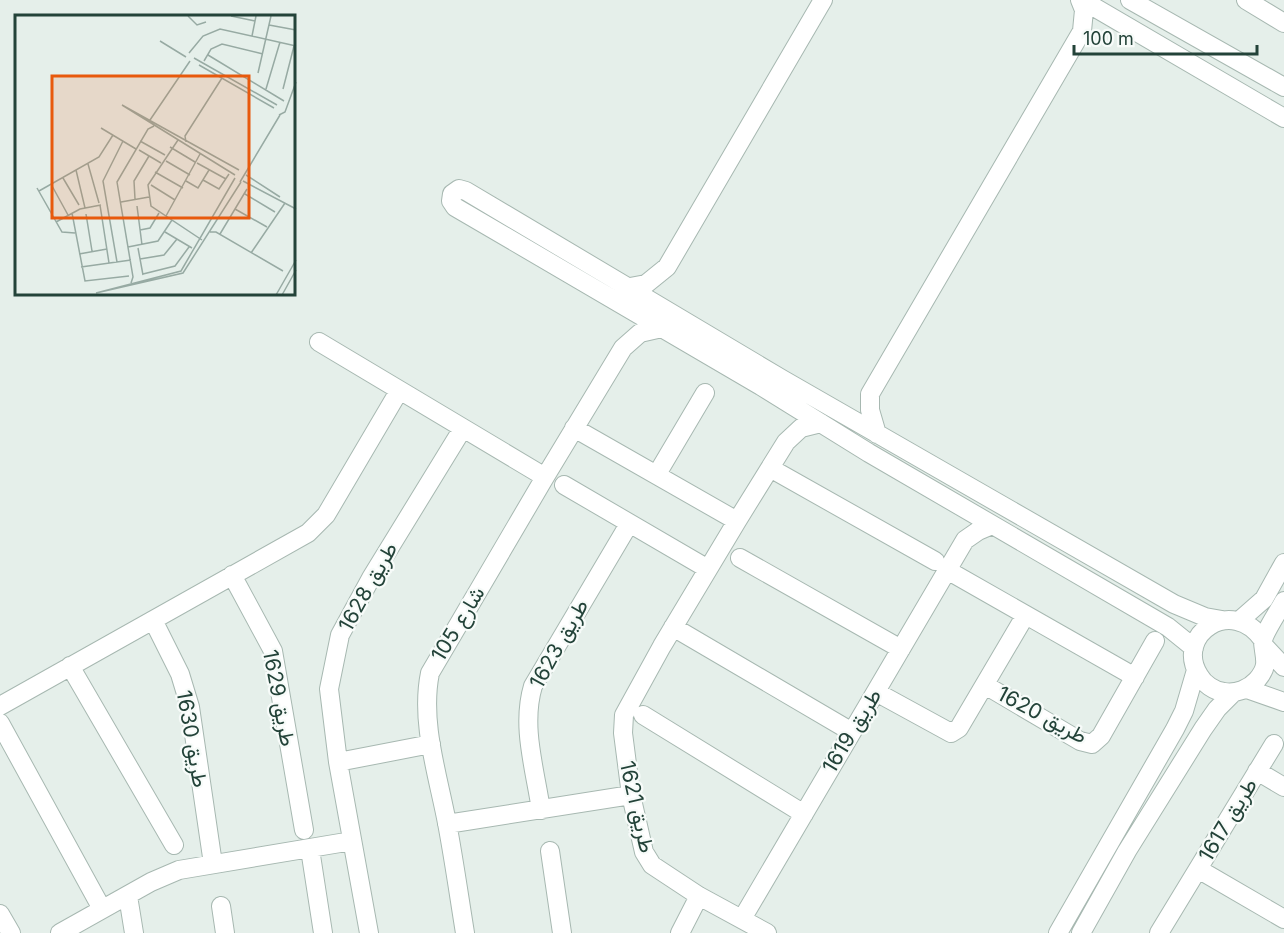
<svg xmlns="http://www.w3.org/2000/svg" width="1284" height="933" font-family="Inter,Vazirmatn,sans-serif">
<rect width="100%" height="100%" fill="#e5efea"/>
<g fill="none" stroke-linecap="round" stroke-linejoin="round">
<g stroke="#a7b8b1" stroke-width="20">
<path id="minor" d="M1082,0L1284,118
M1130,0L1284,87
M1246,0L1284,23
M630,287L646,284L667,267L823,0
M319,342L545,477
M574,428L737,521
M877,434L870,410V394L1082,31L1084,10L1080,0
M770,468L935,561
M657,474L705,393
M564,485L708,569
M740,558L901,649
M947,570L1135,677
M232,575L273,651L304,830
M153,620L180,674L190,707L213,864
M1239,621L1264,599L1284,563
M673,627L852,732
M1263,640C1232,595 1174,635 1199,675C1204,684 1214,691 1224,692C1236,694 1249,689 1257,680C1270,665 1264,658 1263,642C1263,634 1280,609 1284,601
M1194,648L1168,627L869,453L761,386L455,207L451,201L452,194L459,189L466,191L782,379L1174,604L1205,617L1222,620
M1266,648L1284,667
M70,666L174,845
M985,685L1080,741L1092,744L1101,736L1155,641
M1247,689L1284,702
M876,692L951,733L959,728L1025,616
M0,706L308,533L326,515L399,391
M643,715L804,814
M0,723L102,909
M338,762L431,744
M1257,771L1284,787
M541,810C535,769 521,726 533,686L629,524
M447,824L631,795
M310,849L323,933
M550,851L562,933
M1198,869L1284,919
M128,896L134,933
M221,906L225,933
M0,914L11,933
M742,919L965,540L978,531L992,525
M60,933L151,882L179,870L352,841
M369,933L338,762L329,689L340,635L371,578L463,428
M465,933C459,896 454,860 447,823C438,775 420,722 430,673L545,477L623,348L640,333L662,328
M680,933L699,896
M767,933L699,896L652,865L644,852L631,795L623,733L624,715L662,646L737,521L786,442L801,428L821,423
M1058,933L1175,729L1184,711L1196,670
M1081,933L1127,851L1203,729L1217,709L1233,693
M1159,933L1274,744"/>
</g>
<use href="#minor" stroke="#fff" stroke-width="18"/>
</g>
<g text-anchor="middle" stroke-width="4.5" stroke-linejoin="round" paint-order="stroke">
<g font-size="21" fill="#234339" stroke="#f7fbf9">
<text transform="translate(368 587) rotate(-61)" y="7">طريق 1628</text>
<text transform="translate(458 624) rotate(-59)" y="7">شارع 105</text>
<text transform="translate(559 644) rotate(-61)" y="7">طريق 1623</text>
<text transform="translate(279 698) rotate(79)" y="7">طريق 1629</text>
<text transform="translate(1042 715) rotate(28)" y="7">طريق 1620</text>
<text transform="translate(852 731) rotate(-59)" y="7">طريق 1619</text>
<text transform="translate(192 739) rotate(80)" y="7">طريق 1630</text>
<text transform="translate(637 807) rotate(77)" y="7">طريق 1621</text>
<text transform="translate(1228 820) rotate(-59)" y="7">طريق 1617</text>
</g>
</g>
<g transform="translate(15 15)">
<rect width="280" height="280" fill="#e5efea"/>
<path fill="none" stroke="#97aaa3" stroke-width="1.5" d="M173,1L182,10L191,7M216,1L240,6M254,10L281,15M237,21L241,1M145,26L171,42M174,38L188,21L205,14L281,31M193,40L269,86M179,43L262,90M189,46L196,34L207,29L248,39M184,50L259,93M243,58L256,1M251,74L265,27M268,74L279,31M264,100L270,97L281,67M135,105L175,46M86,113L121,134M163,125L133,170L136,191L187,225M125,126L150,140M171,127L170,121L207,63M155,132L180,147M124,135L146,148M151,146L175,160M182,148L211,164M73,149L84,188M61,155L70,193M140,157L168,173M220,160L107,90L224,155M231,160L265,182M48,163L64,190M220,163L166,256L81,278L168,258L226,167M188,165L204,174L214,159M171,166L183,173L194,155M228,166L281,194M225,167L265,100M36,169L53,200M136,170L160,185M22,173L47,217L60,218M24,176L84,142L98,120M230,179L260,197M120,184L119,166L134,141M106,187L134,182M85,190L94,248M122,191L127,230M220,194L252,212M57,198L70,266L114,261M71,199L77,236M151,201L185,139M41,207L65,194L86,190M125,215L135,213L144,198M150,217L177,233M195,217H201L268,256M205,219L232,174M113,232L143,226L157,205M123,233L128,260M236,238L270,188M64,239L92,234M125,244L149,240L162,224M102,247L88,166L108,126M66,252L116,245M128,259L160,251L174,232M116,268L118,262L102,167L133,114L139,111M261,280L281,245M267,280L281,255"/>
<path fill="#e8590c" fill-opacity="0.15" stroke="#e8590c" stroke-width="3" d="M37,61H234V203H37Z"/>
<rect width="280" height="280" fill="none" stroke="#234339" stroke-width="3"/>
</g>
<path d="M1074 45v9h183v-9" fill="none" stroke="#234339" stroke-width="3"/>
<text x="1083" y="45" font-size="18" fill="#234339" stroke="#f7fbf9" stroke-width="4.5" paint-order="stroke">100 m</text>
</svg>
